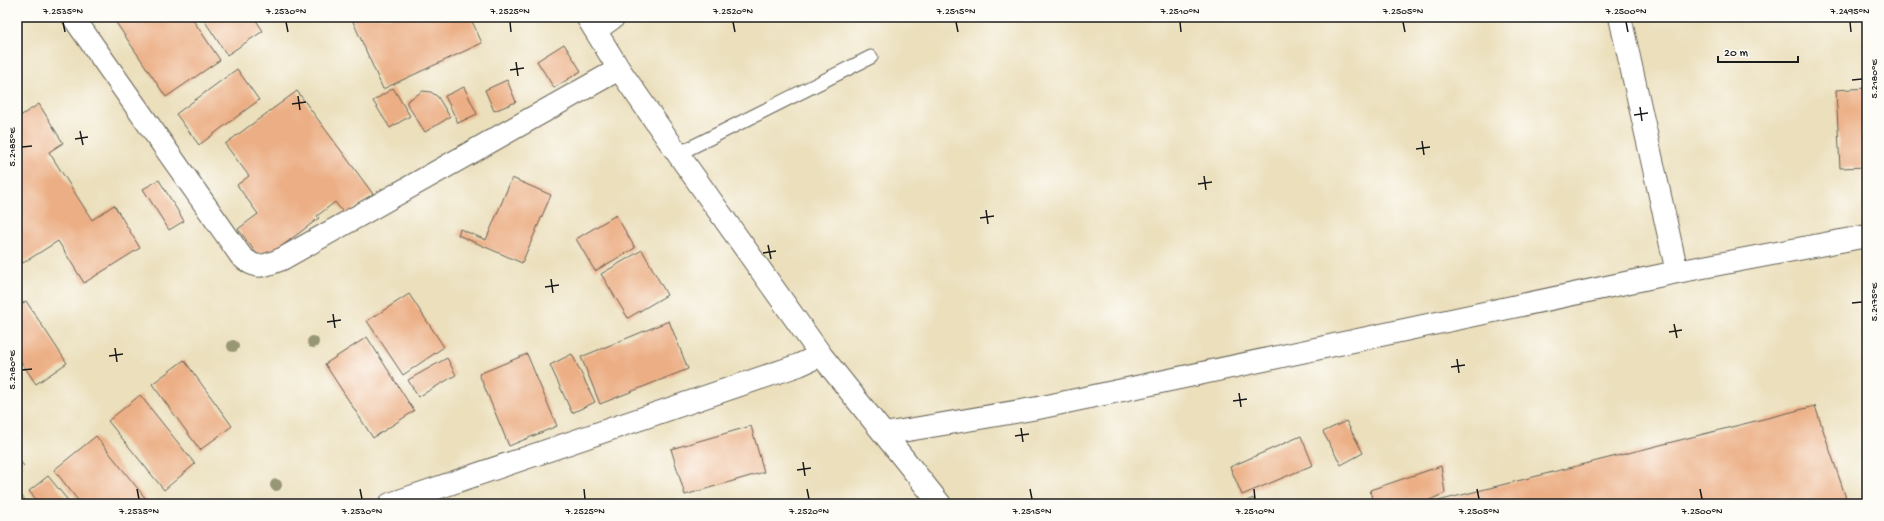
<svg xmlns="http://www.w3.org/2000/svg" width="1884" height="521" font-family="'Gochi Hand',sans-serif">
<rect width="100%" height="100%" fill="#fdfcf7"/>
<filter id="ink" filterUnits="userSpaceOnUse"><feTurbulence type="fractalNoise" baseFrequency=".025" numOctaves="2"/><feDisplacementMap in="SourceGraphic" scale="8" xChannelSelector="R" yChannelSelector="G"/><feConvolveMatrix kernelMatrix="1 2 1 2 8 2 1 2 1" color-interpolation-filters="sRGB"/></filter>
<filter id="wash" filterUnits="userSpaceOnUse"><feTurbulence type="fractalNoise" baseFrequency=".012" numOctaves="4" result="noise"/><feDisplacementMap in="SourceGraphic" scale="16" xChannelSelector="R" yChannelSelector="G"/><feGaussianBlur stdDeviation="0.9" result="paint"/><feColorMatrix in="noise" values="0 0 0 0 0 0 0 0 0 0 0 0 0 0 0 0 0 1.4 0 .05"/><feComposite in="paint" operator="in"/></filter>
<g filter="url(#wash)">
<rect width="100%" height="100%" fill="#ebdfbc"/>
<g id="blocks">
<path fill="#ecaf85" d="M121,17H191L220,60L166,97L115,21Z
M202,17H254L263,31L227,55Z
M351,17H470L482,43L383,89Z
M564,44L581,71L554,88L537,61Z
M237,69L259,100L199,145L176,114Z
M507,80L516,102L494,111L485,90Z
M464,87L477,114L458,123L445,96Z
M393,88L410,116L390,128L373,101Z
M1867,88V167L1840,168L1836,90Z
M297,91L373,194L345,215L335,202L317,216L319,218L262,261L238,229L258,214L237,185L249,176L225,144Z
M423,91L431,92L438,97L450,117L425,132L407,104V101Z
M39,104L63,143L49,152L92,220L114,205L140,248L84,283L58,241L23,263L17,254V118Z
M512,178L551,195L522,263L458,235L460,229L486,240Z
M159,180L184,221L169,230L143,189Z
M616,215L635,248L595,271L576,239Z
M642,250L667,295L628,318L601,274Z
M409,294L444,347L403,375L367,321Z
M26,301L67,363L36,384L17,356V307Z
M669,321L688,369L600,404L581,357Z
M367,337L414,411L373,438L325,364Z
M527,354L557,426L509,446L479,374Z
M572,354L595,402L572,413L550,365Z
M447,358L456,375L418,397L408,380Z
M184,360L232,426L200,450L152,384Z
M140,395L195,464L164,490L108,421Z
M1815,406L1848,504H1434V502Z
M1346,421L1363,453L1341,465L1323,432Z
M751,426L764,472L685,495L671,449Z
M96,436L150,504H81L54,470Z
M1301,436L1313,465L1242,495L1230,467Z
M17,457L24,466L17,472Z
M1441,466L1445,493L1421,504H1373L1370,490Z
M48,476L71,504H40L29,491Z
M21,495L28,504H17V499Z
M1253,498L1255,504H1241Z"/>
</g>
</g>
<g filter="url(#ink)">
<use href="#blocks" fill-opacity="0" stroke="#646054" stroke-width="1"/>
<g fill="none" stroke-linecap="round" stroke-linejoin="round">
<g stroke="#646054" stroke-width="15">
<path id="lane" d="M678,154L871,57"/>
</g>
<g stroke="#646054" stroke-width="24">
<path id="street" d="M73,17L241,256C257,271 264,266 282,259L619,69
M587,17L619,69L678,154L821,355L940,504
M1620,17L1677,272
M596,30L614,17
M884,434L1038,408L1677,272L1867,236
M390,504L799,365L821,355"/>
</g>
<use href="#lane" stroke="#fff" stroke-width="13"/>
<use href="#street" stroke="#fff" stroke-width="22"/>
</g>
<g fill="#979675">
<circle cx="313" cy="342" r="6"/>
<circle cx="233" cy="346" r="6"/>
<circle cx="276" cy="485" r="6"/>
</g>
</g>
<path fill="none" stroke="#1c1c1c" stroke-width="1.5" d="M63,22L65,32M286,22L288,32M510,22L511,32M733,22L735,32M956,22L958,32M1180,22L1181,32M1403,22L1405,32M1626,22L1628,32M1850,22L1851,32M516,62L518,76M510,70L524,68M1852,80L1862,79M298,96L300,110M292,104L306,102M1640,107L1642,121M1634,115L1648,113M80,131L83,145M75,139L88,137M1422,141L1424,155M22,147L32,146M1416,149L1430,147M1204,176L1206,190M1198,184L1212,182M986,210L988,224M980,218L994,216M768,245L771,259M763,253L776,251M551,279L553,293M545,287L559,285M1852,303L1862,302M333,314L335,328M327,322L341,320M1674,324L1677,338M1669,332L1682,330M115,348L117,362M109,356L123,354M1457,359L1459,373M1451,367L1465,365M22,370L32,369M1239,393L1241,407M1233,401L1247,399M1021,428L1023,442M1015,436L1029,434M803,462L805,476M797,470L811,468M137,489L139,499M360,489L362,499M584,489L585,499M807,489L809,499M1030,489L1032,499M1254,489L1255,499M1477,489L1479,499M1700,489L1702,499"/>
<rect width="1884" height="521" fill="none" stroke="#fdfcf7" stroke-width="44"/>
<path d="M1718 56v6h80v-6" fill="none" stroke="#1c1c1c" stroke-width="2"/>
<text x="1724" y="56" font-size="12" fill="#1c1c1c" stroke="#fdfcf7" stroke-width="3" paint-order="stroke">20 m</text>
<rect x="22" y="22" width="1840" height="477" fill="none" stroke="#1c1c1c" stroke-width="1.5"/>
<g font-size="10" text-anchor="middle" fill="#1c1c1c">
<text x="63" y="14">7.2535°N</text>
<text x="286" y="14">7.2530°N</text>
<text x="510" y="14">7.2525°N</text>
<text x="733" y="14">7.2520°N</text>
<text x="956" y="14">7.2515°N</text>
<text x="1180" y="14">7.2510°N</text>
<text x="1403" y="14">7.2505°N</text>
<text x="1626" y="14">7.2500°N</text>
<text x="1850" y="14">7.2495°N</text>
<text transform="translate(1873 79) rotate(-90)" y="4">5.2180°E</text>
<text transform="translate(11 147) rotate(-90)" y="4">5.2185°E</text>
<text transform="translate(1873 302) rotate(-90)" y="4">5.2175°E</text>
<text transform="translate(11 370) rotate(-90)" y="4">5.2180°E</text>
<text x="139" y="514">7.2535°N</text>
<text x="362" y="514">7.2530°N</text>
<text x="585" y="514">7.2525°N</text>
<text x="809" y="514">7.2520°N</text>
<text x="1032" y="514">7.2515°N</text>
<text x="1255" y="514">7.2510°N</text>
<text x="1479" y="514">7.2505°N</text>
<text x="1702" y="514">7.2500°N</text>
</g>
</svg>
